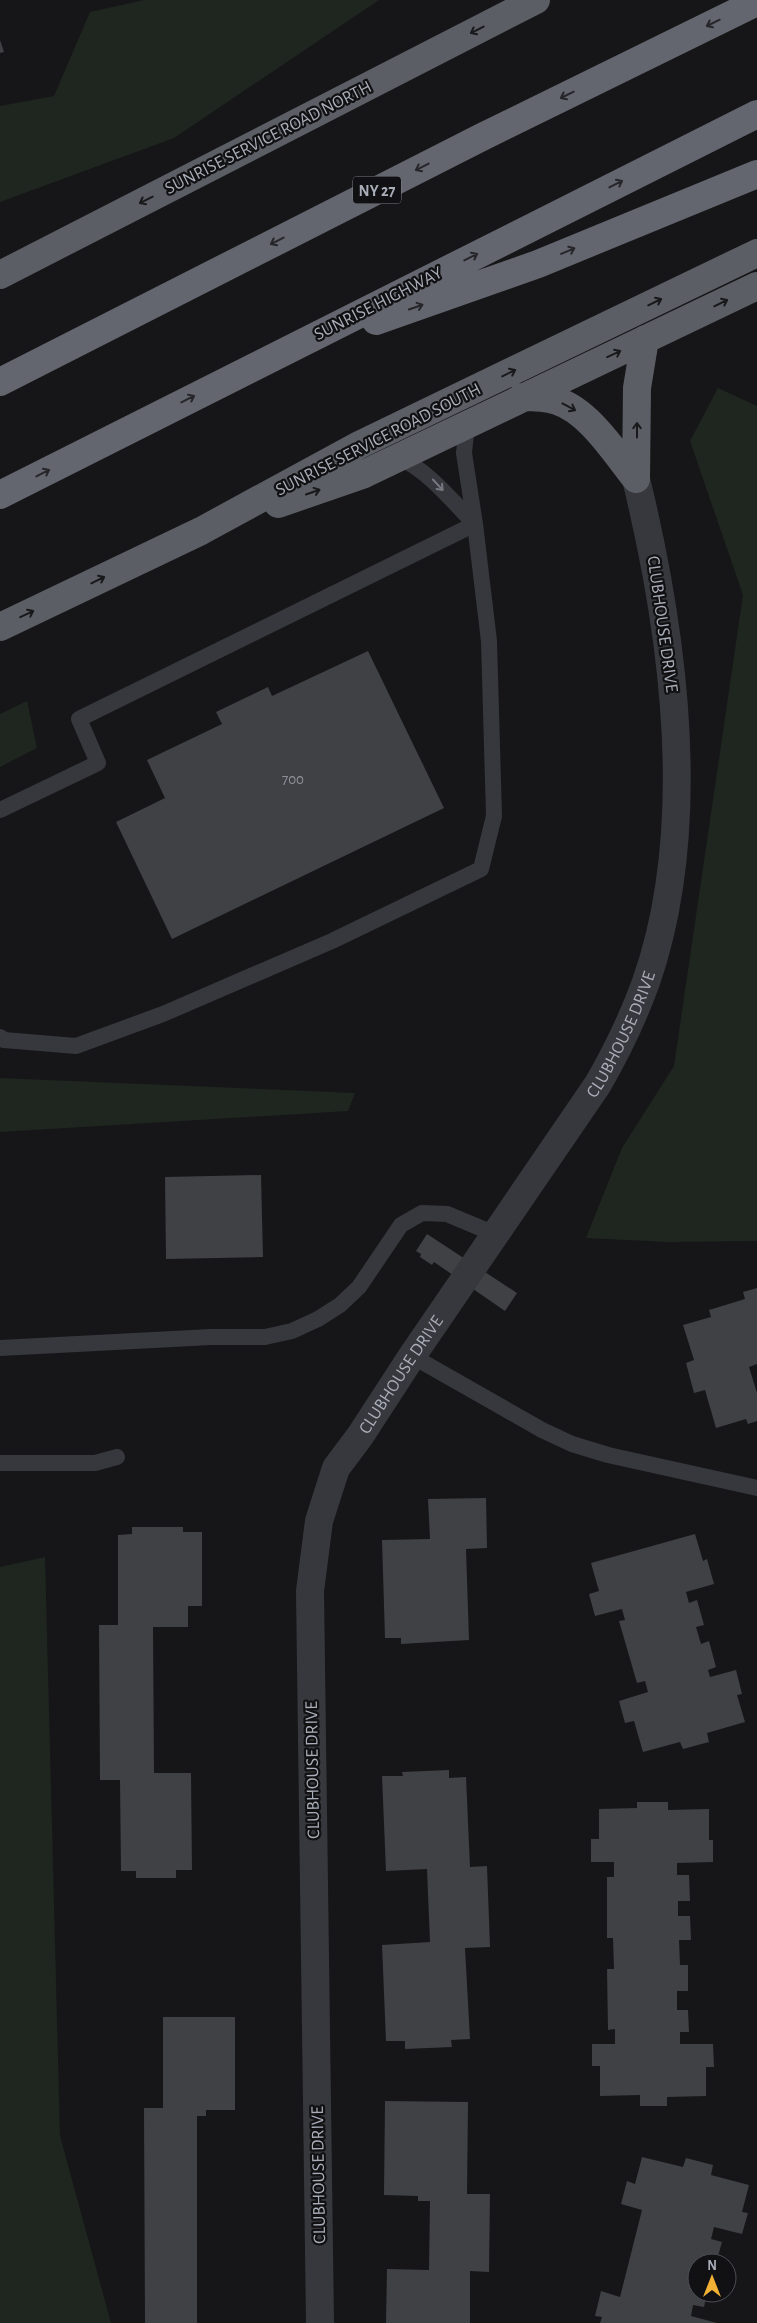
<svg xmlns="http://www.w3.org/2000/svg" width="757" height="2323" font-family="'Alegreya Sans',sans-serif">
<rect width="100%" height="100%" fill="#161618"/>
<path fill="#1e261f" d="M144,0H379L174,138L0,202V106L54,96L90,12Z
M718,388L757,406V1241L668,1242L586,1238L622,1148L674,1066L743,595L690,441Z
M27,701L37,748L0,767V714Z
M0,1078L355,1093L348,1111L0,1132Z
M45,1557L60,2136L111,2323H0V1567Z"/>
<path fill="#404145" d="M0,40L4,52L0,53Z
M368,651L444,808L172,939L116,822L165,798L147,760L222,724L216,712L268,687L272,696Z
M261,1175L263,1257L166,1259L165,1177Z
M427,1234L517,1293L505,1311L434,1262L432,1265L420,1257L421,1254L416,1251Z
M757,1288V1364L749,1367L757,1393V1421L748,1424L746,1419L716,1428L705,1390L694,1393L686,1363L694,1360L683,1325L711,1317L709,1310L745,1299L743,1292Z
M486,1498L487,1548L466,1549L469,1640L401,1644V1638H385L382,1540L430,1539L428,1499Z
M132,1527H183V1532H202V1606H188V1627H153L154,1773H191L192,1870H176V1878H136V1871H121L120,1780H100L99,1625H118V1535L132,1534Z
M695,1534L703,1561L707,1559L714,1584L686,1592L689,1603L697,1600L704,1625L696,1627L701,1644L709,1641L716,1667L708,1670L710,1677L736,1670L742,1694L737,1695L745,1722L707,1733L709,1742L683,1749L680,1742L643,1752L634,1721L625,1723L619,1701L648,1692L645,1681L637,1683L619,1621L625,1620L622,1609L595,1616L589,1594L599,1591L591,1563Z
M449,1770V1778L466,1777L470,1867L487,1866L490,1947L465,1948L470,2039L451,2040L452,2047L405,2049V2041H386L382,1945L430,1942L427,1869L386,1871L382,1776H403L402,1772Z
M637,1802H668V1810L709,1809V1840H713V1862L677,1863V1875H689L690,1901H678V1916H690L691,1940H679L680,1965H688V1991H677V2010H688L689,2032H680V2044H713L714,2067H706V2096L667,2097V2106H640V2095L600,2096V2066H592V2044H615V2029L608,2030L607,1969H614L613,1938H607V1877H614V1862H591V1839H599V1809L637,1808Z
M163,2017H235V2110H206V2116H197V2323H145L144,2108H163Z
M385,2101L468,2102L467,2194H490L489,2272L470,2271V2323H386L387,2269L429,2270L430,2201H418V2196L384,2195Z
M642,2157L683,2167L686,2158L713,2165L711,2175L749,2185L742,2212L748,2213L742,2234L714,2227L711,2239L722,2242L716,2263H697V2293H707L704,2307L693,2305L691,2316L717,2323H600L602,2317L595,2316L601,2291L620,2297L642,2210L621,2204L627,2181L635,2184Z"/>
<g fill="none" stroke-linecap="round" stroke-linejoin="round">
<path stroke="#37383d" stroke-width="16" d="M398,457C430,472 450,499 475,524L464,453L467,424
M0,810L98,763L79,719L475,524L489,641L494,816L481,869L332,941L163,1014L76,1046L4,1040L0,1037
M0,1348L211,1337H265L292,1331L318,1319L340,1305L359,1287L401,1225L422,1213L447,1214L495,1234
M412,1356L542,1430L572,1444L608,1455L757,1488
M0,1463H95L117,1457"/>
<path stroke="#37383d" stroke-width="28" id="s1" d="M320,2323L310,1591L319,1521L336,1468L360,1436L412,1356L598,1084C617,1051 633,1018 646,982C700,827 674,635 636,479"/>
<path stroke="#5b5e65" stroke-width="28" d="M0,275L536,0
M522,397C534,397 545,397 557,401C589,411 615,453 636,479
M636,479L637,388L645,339
M278,504L362,475L757,286
M0,627L201,531L359,445L757,253"/>
<path stroke="#63666e" stroke-width="28" d="M376,321L538,264L757,174
M0,382L482,137L757,2
M0,495L757,114"/>
</g>
<defs><path id="oneway-shaft" d="M-6 0H5M1.5-3L5.5 0L1.5 3" fill="none" stroke-width="1.6" stroke-linecap="round" stroke-linejoin="round" transform="scale(1.25)"/></defs>
<g stroke="#26262a">
<use href="#oneway-shaft" transform="translate(713 23) rotate(154)"/>
<use href="#oneway-shaft" transform="translate(567 95) rotate(154)"/>
<use href="#oneway-shaft" transform="translate(422 167) rotate(153)"/>
<use href="#oneway-shaft" transform="translate(616 184) rotate(-27)"/>
<use href="#oneway-shaft" transform="translate(277 241) rotate(153)"/>
<use href="#oneway-shaft" transform="translate(568 251) rotate(-23)"/>
<use href="#oneway-shaft" transform="translate(471 257) rotate(-27)"/>
<use href="#oneway-shaft" transform="translate(416 307) rotate(-19)"/>
<use href="#oneway-shaft" transform="translate(188 399) rotate(-27)"/>
<use href="#oneway-shaft" transform="translate(43 473) rotate(-27)"/>
</g>
<g stroke="#18191b">
<use href="#oneway-shaft" transform="translate(477 30) rotate(153)"/>
<use href="#oneway-shaft" transform="translate(146 200) rotate(153)"/>
<use href="#oneway-shaft" transform="translate(655 302) rotate(-26)"/>
<use href="#oneway-shaft" transform="translate(721 303) rotate(-26)"/>
<use href="#oneway-shaft" transform="translate(614 354) rotate(-25)"/>
<use href="#oneway-shaft" transform="translate(509 373) rotate(-26)"/>
<use href="#oneway-shaft" transform="translate(569 407) rotate(28)"/>
<use href="#oneway-shaft" transform="translate(637 430) rotate(-90)"/>
<use href="#oneway-shaft" transform="translate(313 492) rotate(-19)"/>
<use href="#oneway-shaft" transform="translate(98 580) rotate(-26)"/>
<use href="#oneway-shaft" transform="translate(27 614) rotate(-25)"/>
</g>
<use stroke="#757881" href="#oneway-shaft" transform="translate(438 485) rotate(47)"/>
<g text-anchor="middle" stroke-width="4.5" stroke-linejoin="round" paint-order="stroke">
<g font-size="15" fill="#8e929b">
<text x="293" y="784">700</text>
</g>
<rect fill="#111113" stroke="#7b7e86" stroke-width="1" x="353" y="176.5" width="48" height="27" rx="4"/>
<g font-size="16" font-weight="bold" fill="#a8adb8">
<text x="377" y="196">NY 27</text>
</g>
<g font-size="18" fill="#a8adb8" stroke="#111113">
<text transform="translate(268 137) rotate(-27)" y="6">SUNRISE SERVICE ROAD NORTH</text>
<text transform="translate(378 303) rotate(-27)" y="6">SUNRISE HIGHWAY</text>
<text transform="translate(378 439) rotate(-27)" y="6">SUNRISE SERVICE ROAD SOUTH</text>
<text transform="translate(663 624) rotate(82)" y="6">CLUBHOUSE DRIVE</text>
<text dy="6" stroke="none"><textPath href="#s1" startOffset="1378">CLUBHOUSE DRIVE</textPath></text>
<text dy="6" stroke="none"><textPath href="#s1" startOffset="972">CLUBHOUSE DRIVE</textPath></text>
<text transform="translate(312 1770) rotate(-91)" y="6">CLUBHOUSE DRIVE</text>
<text transform="translate(318 2175) rotate(-91)" y="6">CLUBHOUSE DRIVE</text>
</g>
</g>
<g transform="translate(712 2278)"><circle r="24" fill="#111113" stroke="#4d4f55"/>
<path d="M0-4L9 19L0 12L-9 19Z" fill="#f2b134"/>
<text y="-8" font-size="14" font-weight="bold" text-anchor="middle" fill="#a8adb8">N</text>
</g>
</svg>
